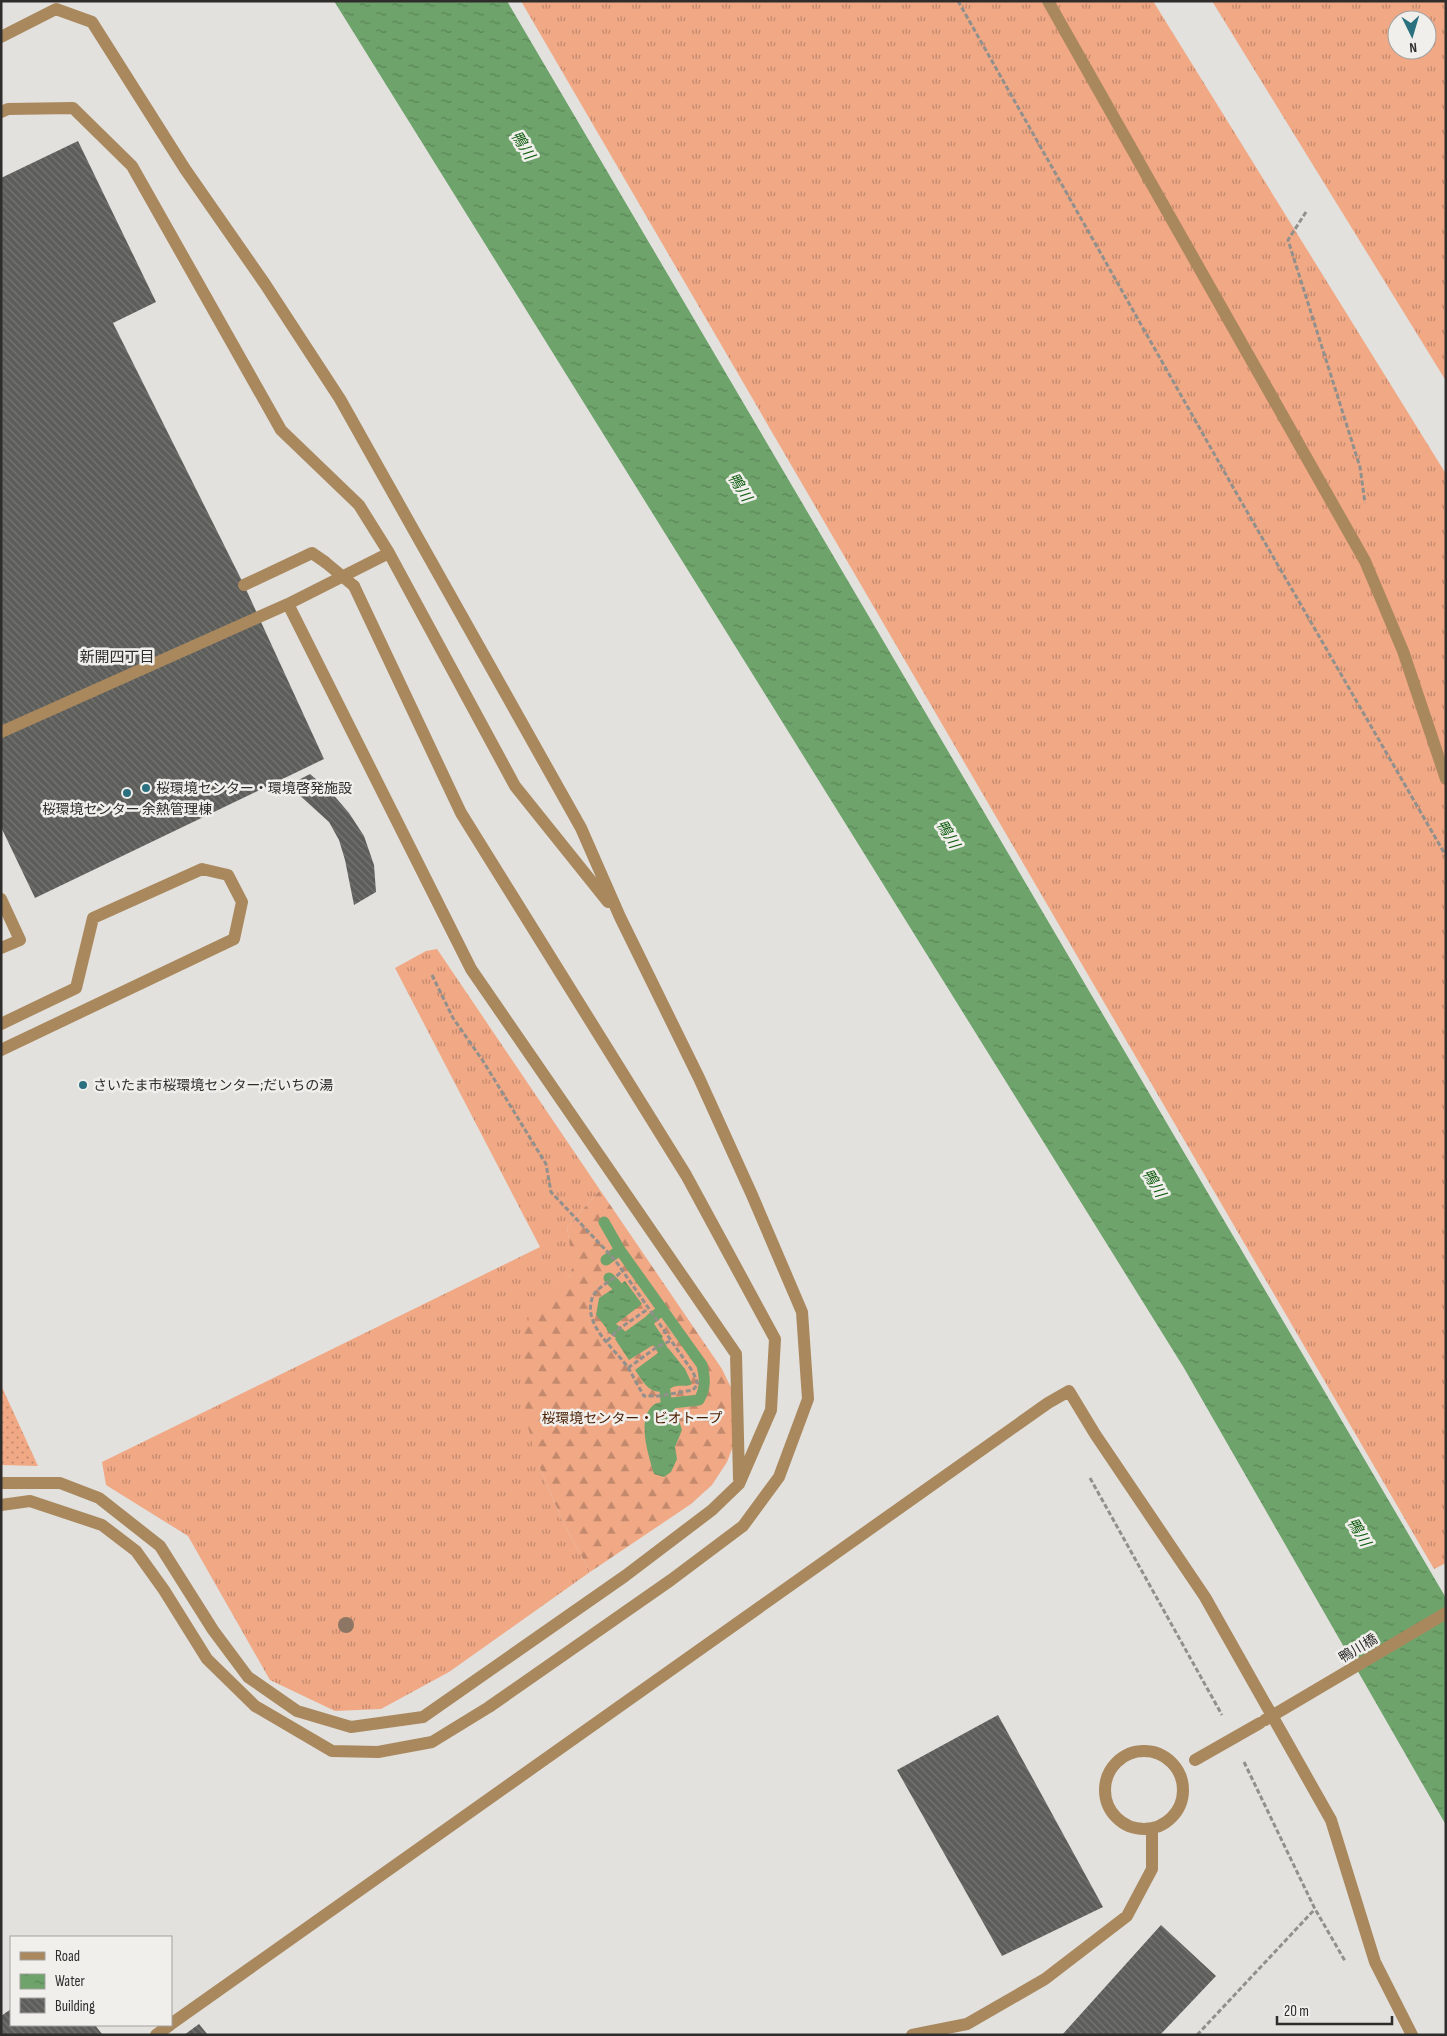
<svg xmlns="http://www.w3.org/2000/svg" width="1447" height="2036" font-family="'Sofia Sans Condensed','Noto Sans JP',sans-serif">
<defs>
<pattern id="grass-tufts" width="24" height="20" patternUnits="userSpaceOnUse" patternTransform="scale(1.25)"><rect width="24" height="20" fill="#f0a885"/><path d="M3 7l-1-3M5 7V3M7 7l1-3M15 17l-1-3M17 17v-4M19 17l1-3" fill="none" stroke="#c3896d"/></pattern>
<pattern id="forest-firs" width="22" height="20" patternUnits="userSpaceOnUse" patternTransform="scale(1.25)"><rect width="22" height="20" fill="#f0a885"/><path d="M5 1l3.5 6h-7zM16 11l3.5 6h-7z" fill="#c3896d"/></pattern>
<pattern id="park-dots" width="8" height="8" patternUnits="userSpaceOnUse" patternTransform="scale(1.25)"><rect width="8" height="8" fill="#f0a885"/><path d="M2 2h.1M6 6h.1" fill="none" stroke="#c3896d" stroke-width="1.8" stroke-linecap="round"/></pattern>
<pattern id="water-ripples" width="26" height="14" patternUnits="userSpaceOnUse" patternTransform="scale(1.25)"><rect width="26" height="14" fill="#6ea36b"/><path d="M2 4q2-2 4 0t4 0M15 11q2-2 4 0t4 0" fill="none" stroke="#5b8558"/></pattern>
<pattern id="building-back-hatch" width="6" height="6" patternUnits="userSpaceOnUse" patternTransform="scale(1.25)"><rect width="6" height="6" fill="#5d5e5a"/><path d="M-1 5l2 2M0 0l6 6M5-1l2 2" fill="none" stroke="#767674"/></pattern>
</defs>
<rect width="100%" height="100%" fill="#e2e1dd"/>
<path fill="url(#grass-tufts)" fill-rule="evenodd" d="M521,1H1153L1446,474V1563L1434,1569Z
M1212,1H1446V381ZM1397,20H1427V50H1397Z
M437,949L600,1190L567,1227L574,1265L570,1275L555,1289L539,1466L562,1520L590,1572L449,1672L381,1709L335,1711L270,1680L188,1536L106,1485L102,1462L540,1247L395,968L426,951Z"/>
<path fill="url(#forest-firs)" d="M600,1190L722,1369L737,1400V1436L727,1462L712,1485L691,1504L590,1572L562,1520L539,1466L526,1420L522,1365V1336L534,1307L570,1275L573,1265L567,1227Z"/>
<path fill="url(#park-dots)" d="M1,1385L38,1466L1,1465Z"/>
<path fill="url(#water-ripples)" d="M334,1H507L1446,1598V1825L1184,1368Z
M625,1281L642,1304L608,1330L596,1315L599,1298Z
M648,1315L663,1337L658,1342L629,1360L615,1339Z
M666,1347L669,1349L685,1369L692,1384C686,1387 683,1385 677,1386C673,1386 669,1390 665,1391C649,1395 643,1381 635,1370Z
M666,1401L672,1403L676,1411L682,1430L675,1447L677,1459L671,1472L664,1477L654,1474C649,1457 635,1417 655,1404C657,1403 662,1402 666,1401Z"/>
<g fill="none" stroke-linecap="round" stroke-linejoin="round">
<path stroke="#6ea36b" stroke-width="11" d="M604,1222L620,1250L702,1365C705,1378 706,1388 699,1400L672,1403
M606,1260L620,1250
M609,1278L616,1285
M651,1319L662,1310
M612,1328L620,1334
M658,1342L662,1349
M665,1391L666,1401"/>
</g>
<path fill="url(#building-back-hatch)" d="M78,141L156,302L113,323L244,585L324,759L35,898L1,827V178Z
M310,774L331,792L349,813L364,836L374,865L376,892L354,905L345,860L339,840L329,822L297,793L285,787Z
M998,1715L1103,1907L1002,1956L897,1770Z
M1161,1925L1216,1976L1160,2035H1062Z
M11,2009V2025H95L102,2034L1,2035V2016Z
M199,2024L208,2035H184Z"/>
<g fill="none" stroke-linecap="round" stroke-linejoin="round">
<path stroke="#91908d" stroke-width="3" stroke-dasharray="5 2.5" stroke-linecap="butt" d="M958,1L1238,496L1446,856
M1306,212L1288,240L1360,467L1365,503
M432,975L453,1018L483,1061L546,1164L551,1192L615,1260L693,1372L698,1384L693,1390L659,1396H644C639,1388 634,1378 629,1369C615,1348 581,1325 593,1296C598,1286 614,1280 622,1271
M607,1341L620,1328L648,1309
M628,1368L657,1347L670,1341
M1090,1478L1222,1715
M1244,1762L1315,1909L1345,1961
M1197,2035L1315,1909"/>
<path stroke="#aa885e" stroke-width="12" d="M1048,1L1365,561L1403,651L1446,779
M1,37L56,9L92,22L185,169L265,284L340,399L581,828L620,917L699,1078L752,1195L802,1312L808,1399L779,1477L743,1526L671,1580L489,1707L432,1742L378,1752L332,1751L255,1706L207,1659L164,1590L136,1551L102,1525L30,1501L1,1505
M1,112L8,109L73,108L132,166L281,430L359,505L389,553L515,786L608,902
M244,585L312,553L325,562
M288,604L389,553
M1,732L288,604L471,969L736,1354L739,1479
M1,899L20,940L1,948
M1,1024L76,988L93,918L202,869L228,875L242,902L234,939L1,1050
M1,1483H60L99,1498L160,1546L213,1630L248,1677L297,1711L351,1727L423,1717L625,1576L712,1510L739,1484L771,1410L775,1339L686,1175L461,813L354,586
M1265,1720L1446,1613
M1105 1790a39 39 0 1 1 78 0a39 39 0 1 1-78 0Z
M171,2024L1048,1403L1069,1391L1095,1434L1205,1597L1331,1820L1375,1962L1412,2035
M156,2035L170,2025
M912,2035L967,2024L1045,1979L1127,1916L1152,1869V1829"/>
<path stroke="#aa885e" stroke-width="12" d="M325,562L354,586
M1195,1760L1260,1723"/>
</g>
<circle fill="#8e7665" cx="346" cy="1625" r="8"/>
<g fill="#2b707f" stroke="#f0efeb" stroke-width="2">
<circle cx="146" cy="788" r="5"/>
<circle cx="127" cy="793" r="5"/>
<circle cx="83" cy="1085" r="5"/>
</g>
<g text-anchor="middle" stroke-width="5" stroke-linejoin="round" paint-order="stroke">
<g font-size="14" fill="#2e2d2c" stroke="#f0efeb" text-anchor="start">
<text x="156" y="793">桜環境センター・環境啓発施設</text>
<text x="127" y="814" text-anchor="middle">桜環境センター 余熱管理棟</text>
<text x="93" y="1090">さいたま市桜環境センター;だいちの湯</text>
</g>
<g font-size="14" fill="#4a1e03" stroke="#f0efeb">
<text x="632" y="1423">桜環境センター・ビオトープ</text>
</g>
<g font-size="14" fill="#2e2d2c" stroke="#f0efeb">
<text transform="translate(1358 1648) rotate(-31)" y="5">鴨川橋</text>
</g>
<g font-size="15" font-style="italic" fill="#0f5b0f" stroke="#f0efeb">
<text transform="translate(523 145) rotate(58)" y="5">鴨川</text>
<text transform="translate(740 487) rotate(58)" y="5">鴨川</text>
<text transform="translate(948 834) rotate(59)" y="5">鴨川</text>
<text transform="translate(1154 1183) rotate(59)" y="5">鴨川</text>
<text transform="translate(1359 1532) rotate(59)" y="5">鴨川</text>
</g>
<g font-size="15" fill="#2e2d2c" stroke="#f0efeb">
<text x="117" y="662">新開四丁目</text>
</g>
</g>
<rect width="1447" height="2036" fill="none" stroke="#2e2d2c" stroke-width="5"/>
<rect x="10" y="1936" width="162" height="90" fill="#f0efeb" stroke="#a2a19f"/>
<rect x="20" y="1952" width="25" height="8" fill="#aa885e" stroke="#a2a19f"/>
<text x="55" y="1961" font-size="15" fill="#2e2d2c">Road</text>
<rect x="20" y="1974" width="25" height="15" fill="url(#water-ripples)" stroke="#a2a19f"/>
<text x="55" y="1986" font-size="15" fill="#2e2d2c">Water</text>
<rect x="20" y="1998" width="25" height="15" fill="url(#building-back-hatch)" stroke="#a2a19f"/>
<text x="55" y="2011" font-size="15" fill="#2e2d2c">Building</text>
<g transform="translate(1412 35) rotate(175)"><circle r="24" fill="#f0efeb" stroke="#a2a19f"/>
<path d="M0-4L9 19L0 12L-9 19Z" fill="#2b707f"/>
<text y="-8" font-size="14" font-weight="bold" text-anchor="middle" fill="#2e2d2c">N</text>
</g>
<path d="M1277 2016v8h115v-8" fill="none" stroke="#2e2d2c" stroke-width="2.5"/>
<text x="1284" y="2016" font-size="15" fill="#2e2d2c" stroke="#f0efeb" stroke-width="4" paint-order="stroke">20 m</text>
</svg>
